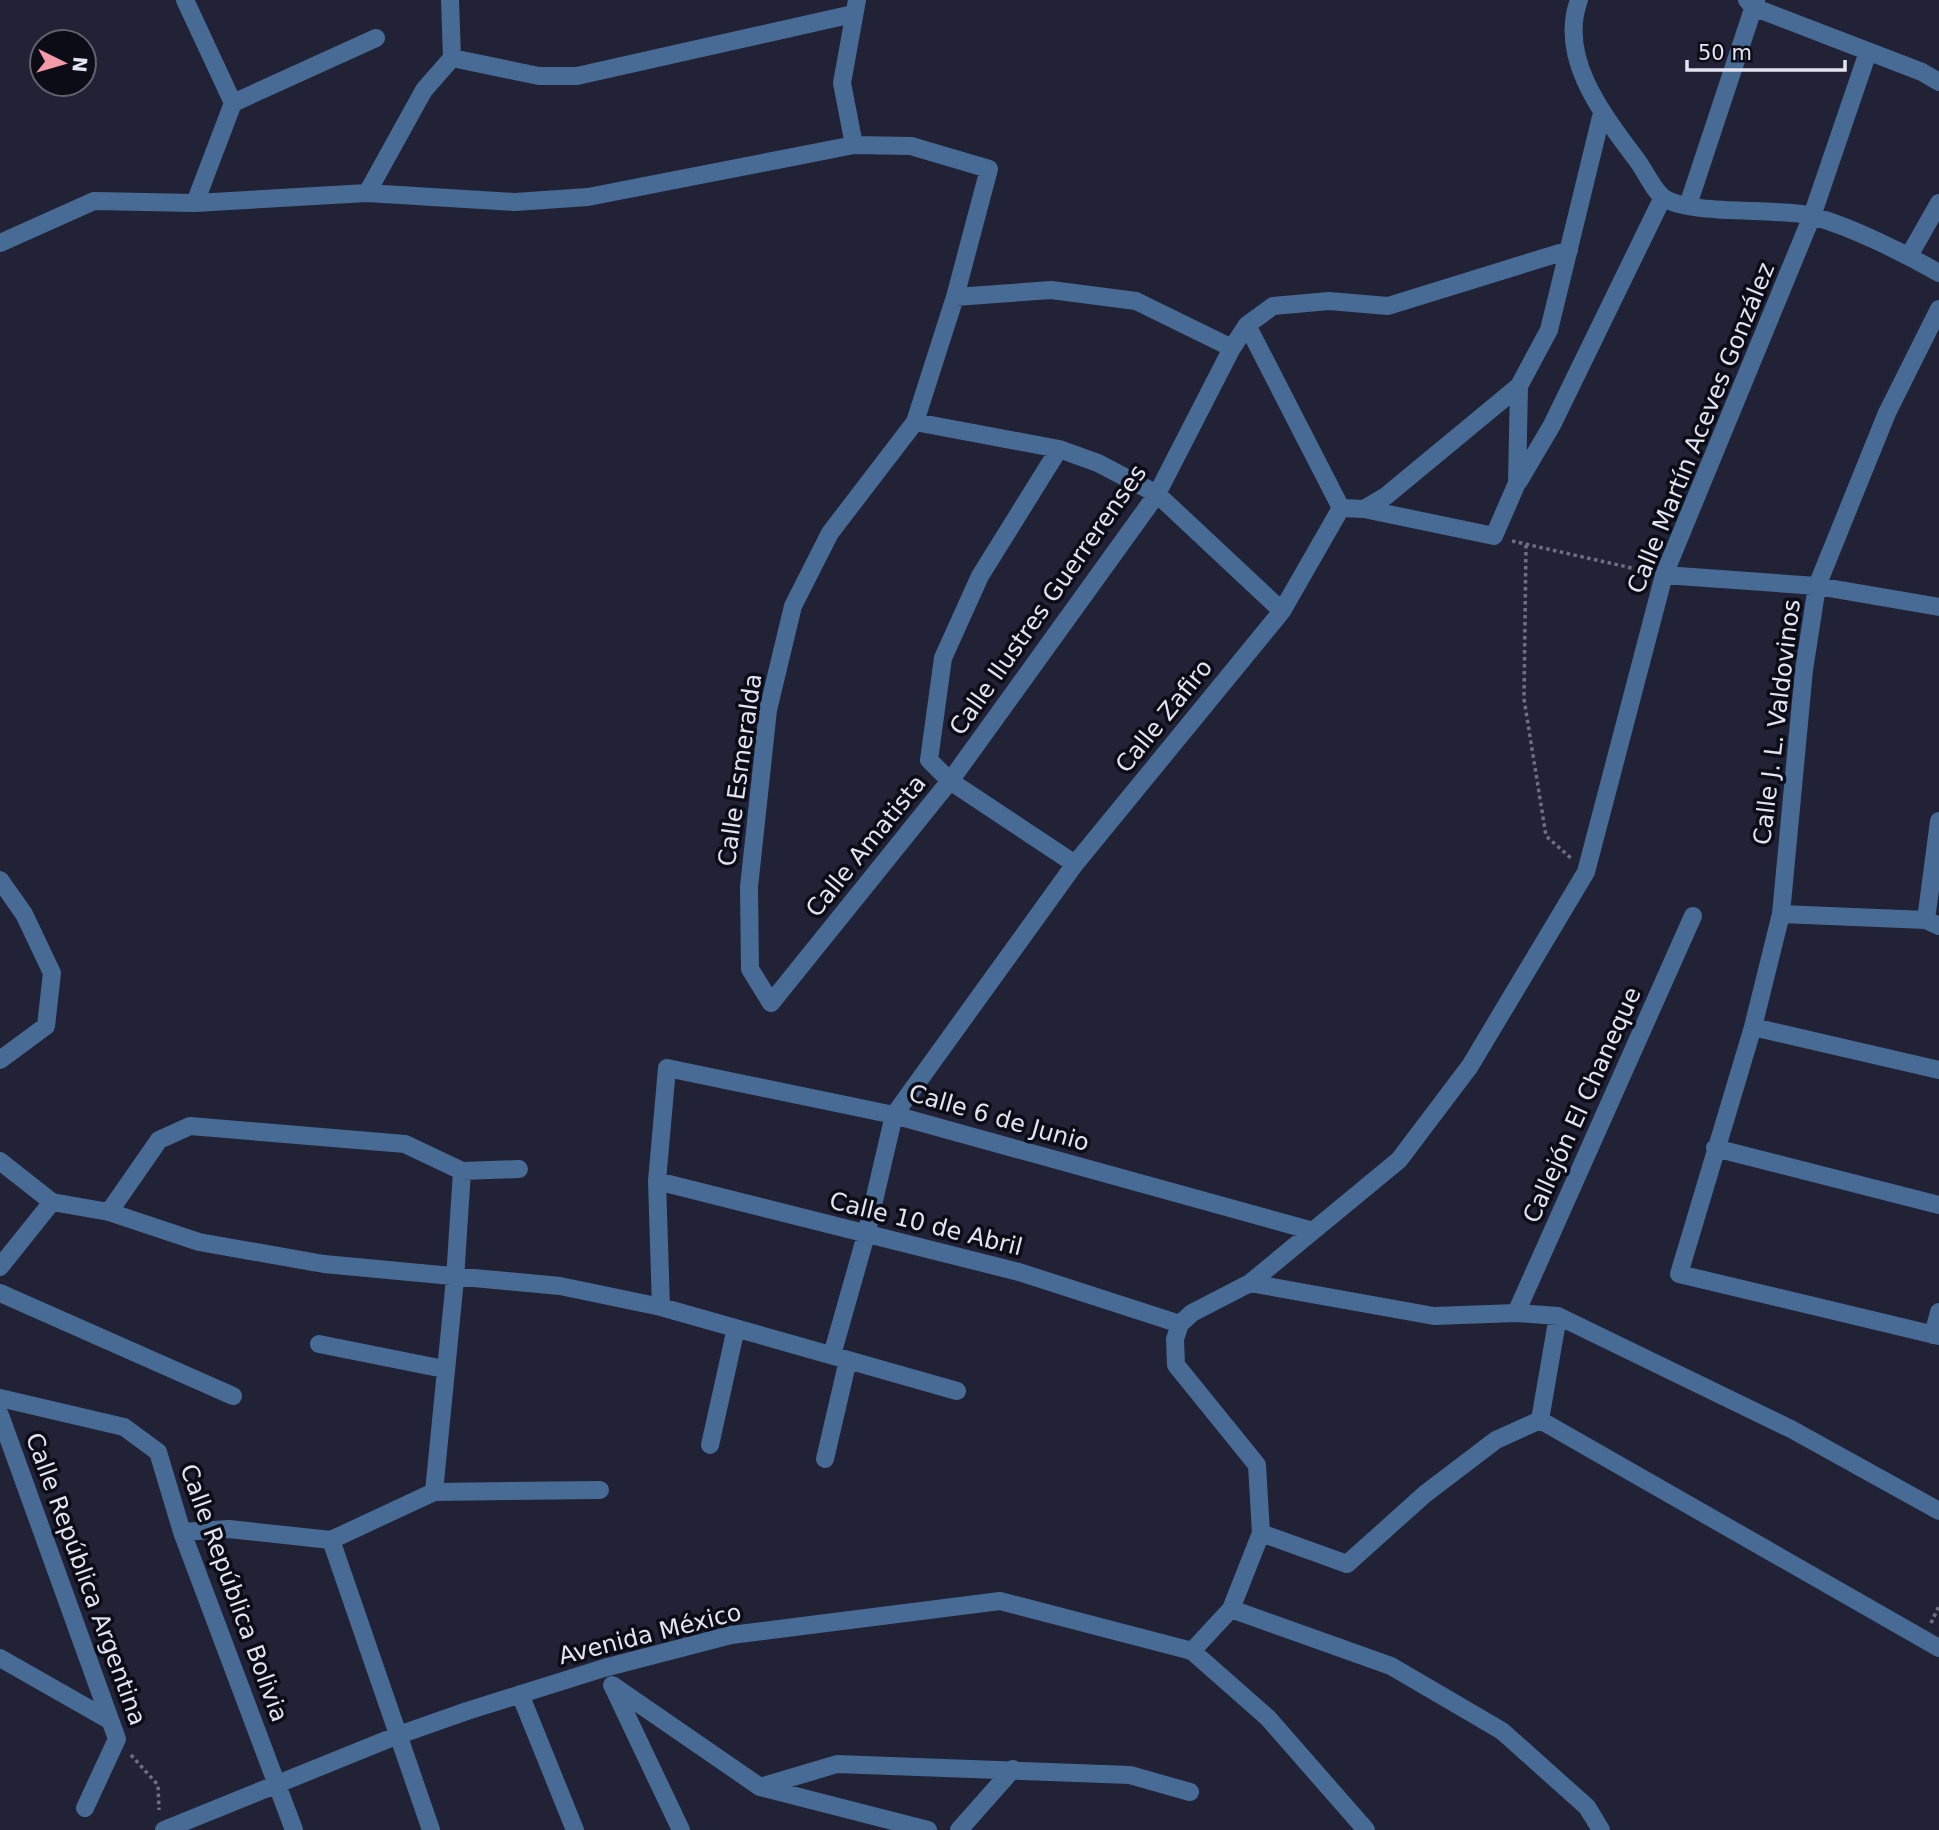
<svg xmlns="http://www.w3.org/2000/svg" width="1939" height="1830" font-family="'DejaVu Sans',sans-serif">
<rect width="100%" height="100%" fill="#212236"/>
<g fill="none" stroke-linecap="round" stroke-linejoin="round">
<path stroke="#6e7081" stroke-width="3.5" stroke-dasharray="3.5 3.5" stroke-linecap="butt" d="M1512,541L1645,571
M1526,545L1524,699L1546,836L1572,859
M1931,1623L1939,1606
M131,1755L158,1785L159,1810"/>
<path stroke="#476b94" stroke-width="18" d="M185,0L233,103L195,203
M1579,0C1557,60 1606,118 1639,163C1646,173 1654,191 1664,198C1692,216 1777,207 1812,216C1852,227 1904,253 1939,273
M1747,0L1753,7L1922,72L1939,82
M452,58L539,76H577L853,14
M233,103L376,38
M854,145L842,83L857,0
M367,193L424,90L452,58L450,0
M1688,205L1756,0
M0,243L94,201L195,203L367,193L515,202L588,197L854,145L911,146L989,169L955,297L915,422L830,533L793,606L768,710L749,887L750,969L771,1003L953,777L1157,494L1232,348L1247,325L1273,306L1329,301L1388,306L1569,250
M1909,256L1939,203
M955,297L1051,290L1136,301L1232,348
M1939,309L1887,413L1817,586L1804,670L1781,914L1753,1027L1679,1274L1939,1336
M1247,325L1341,508
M915,422L1059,449L1098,463L1157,494L1282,611
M1059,449L980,576L943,658L929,760L950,781L1075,864
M1519,481L1552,425L1663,197
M1341,508L1364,509L1494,536L1517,483L1519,386L1549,330L1602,113
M1364,509L1386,496L1519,386
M1664,575L1817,586L1939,607
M0,880L24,914L52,973L46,1026L0,1060
M1781,914L1926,920L1939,926
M1926,920L1939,821
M1753,1027L1939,1070
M1715,1148L1939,1205
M0,1161L52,1202L109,1212L199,1242L324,1264L560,1286L661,1307L957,1391
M657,1181L1019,1272L1180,1324
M109,1212L159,1140L190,1126L405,1144L462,1171L519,1169
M0,1267L52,1202
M1250,1283L1434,1316L1516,1313L1558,1316L1791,1429L1939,1511
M0,1293L233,1396
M661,1307L657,1181L667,1068L894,1115L1313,1231
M1516,1313L1693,916
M1558,1316L1540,1420L1939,1648
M1933,1335L1939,1312
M319,1344L444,1369
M832,1355L866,1235L894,1115L1075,864L1282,611L1341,508
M0,1398L124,1427L158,1452L182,1532L294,1830
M0,1415L117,1739L85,1808
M710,1445L736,1328
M825,1459L848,1360
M434,1492L455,1279L462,1171
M182,1532L229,1529L331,1540
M1261,1533L1347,1564L1425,1494L1496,1440L1540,1420
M331,1540L431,1830
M331,1540L434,1492L600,1490
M1231,1609L1391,1666L1502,1731L1587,1807L1601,1830
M1192,1651L1268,1718L1366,1830
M0,1658L109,1720
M612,1685L760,1787L928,1830
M613,1687L681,1830
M520,1694L575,1830
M760,1787L837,1764L1130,1775L1190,1792
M164,1830L396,1736L467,1711L604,1668L731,1635L1000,1601L1192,1651L1231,1609L1261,1533L1257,1465L1176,1365L1175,1339L1180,1324L1192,1313L1250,1283L1399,1160L1470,1066L1586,872L1664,575L1812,216L1868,52
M959,1830L1013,1769"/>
</g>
<g text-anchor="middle" stroke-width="7" stroke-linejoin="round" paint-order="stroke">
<g font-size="24" fill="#e2e4f2" stroke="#0c0c16">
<text transform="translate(1701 428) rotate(-68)" y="8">Calle Martín Aceves González</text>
<text transform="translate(1048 600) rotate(-55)" y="8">Calle Ilustres Guerrerenses</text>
<text transform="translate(1164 716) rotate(-51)" y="8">Calle Zafiro</text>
<text transform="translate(1777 722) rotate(-83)" y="8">Calle J. L. Valdovinos</text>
<text transform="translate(740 770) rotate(-82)" y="8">Calle Esmeralda</text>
<text transform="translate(866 846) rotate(-51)" y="8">Calle Amatista</text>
<text transform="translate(1582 1105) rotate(-66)" y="8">Callejón El Chaneque</text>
<text transform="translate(999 1118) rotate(16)" y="8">Calle 6 de Junio</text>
<text transform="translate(926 1224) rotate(14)" y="8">Calle 10 de Abril</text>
<text transform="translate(86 1579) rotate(70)" y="8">Calle República Argentina</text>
<text transform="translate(234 1593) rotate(70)" y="8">Calle República Bolivia</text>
<text transform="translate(650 1634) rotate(-14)" y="8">Avenida México</text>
</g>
</g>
<g transform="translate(63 63) rotate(95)"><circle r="33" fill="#0c0c16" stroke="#62626e" stroke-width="2"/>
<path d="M0-5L12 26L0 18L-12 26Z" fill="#f39aa8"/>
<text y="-10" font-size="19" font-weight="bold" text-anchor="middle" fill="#e2e4f2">N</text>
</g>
<path d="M1687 60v10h158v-10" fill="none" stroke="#e2e4f2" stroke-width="3.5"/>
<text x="1698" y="60" font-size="21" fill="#e2e4f2" stroke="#0c0c16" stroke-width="5" paint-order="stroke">50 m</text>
</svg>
